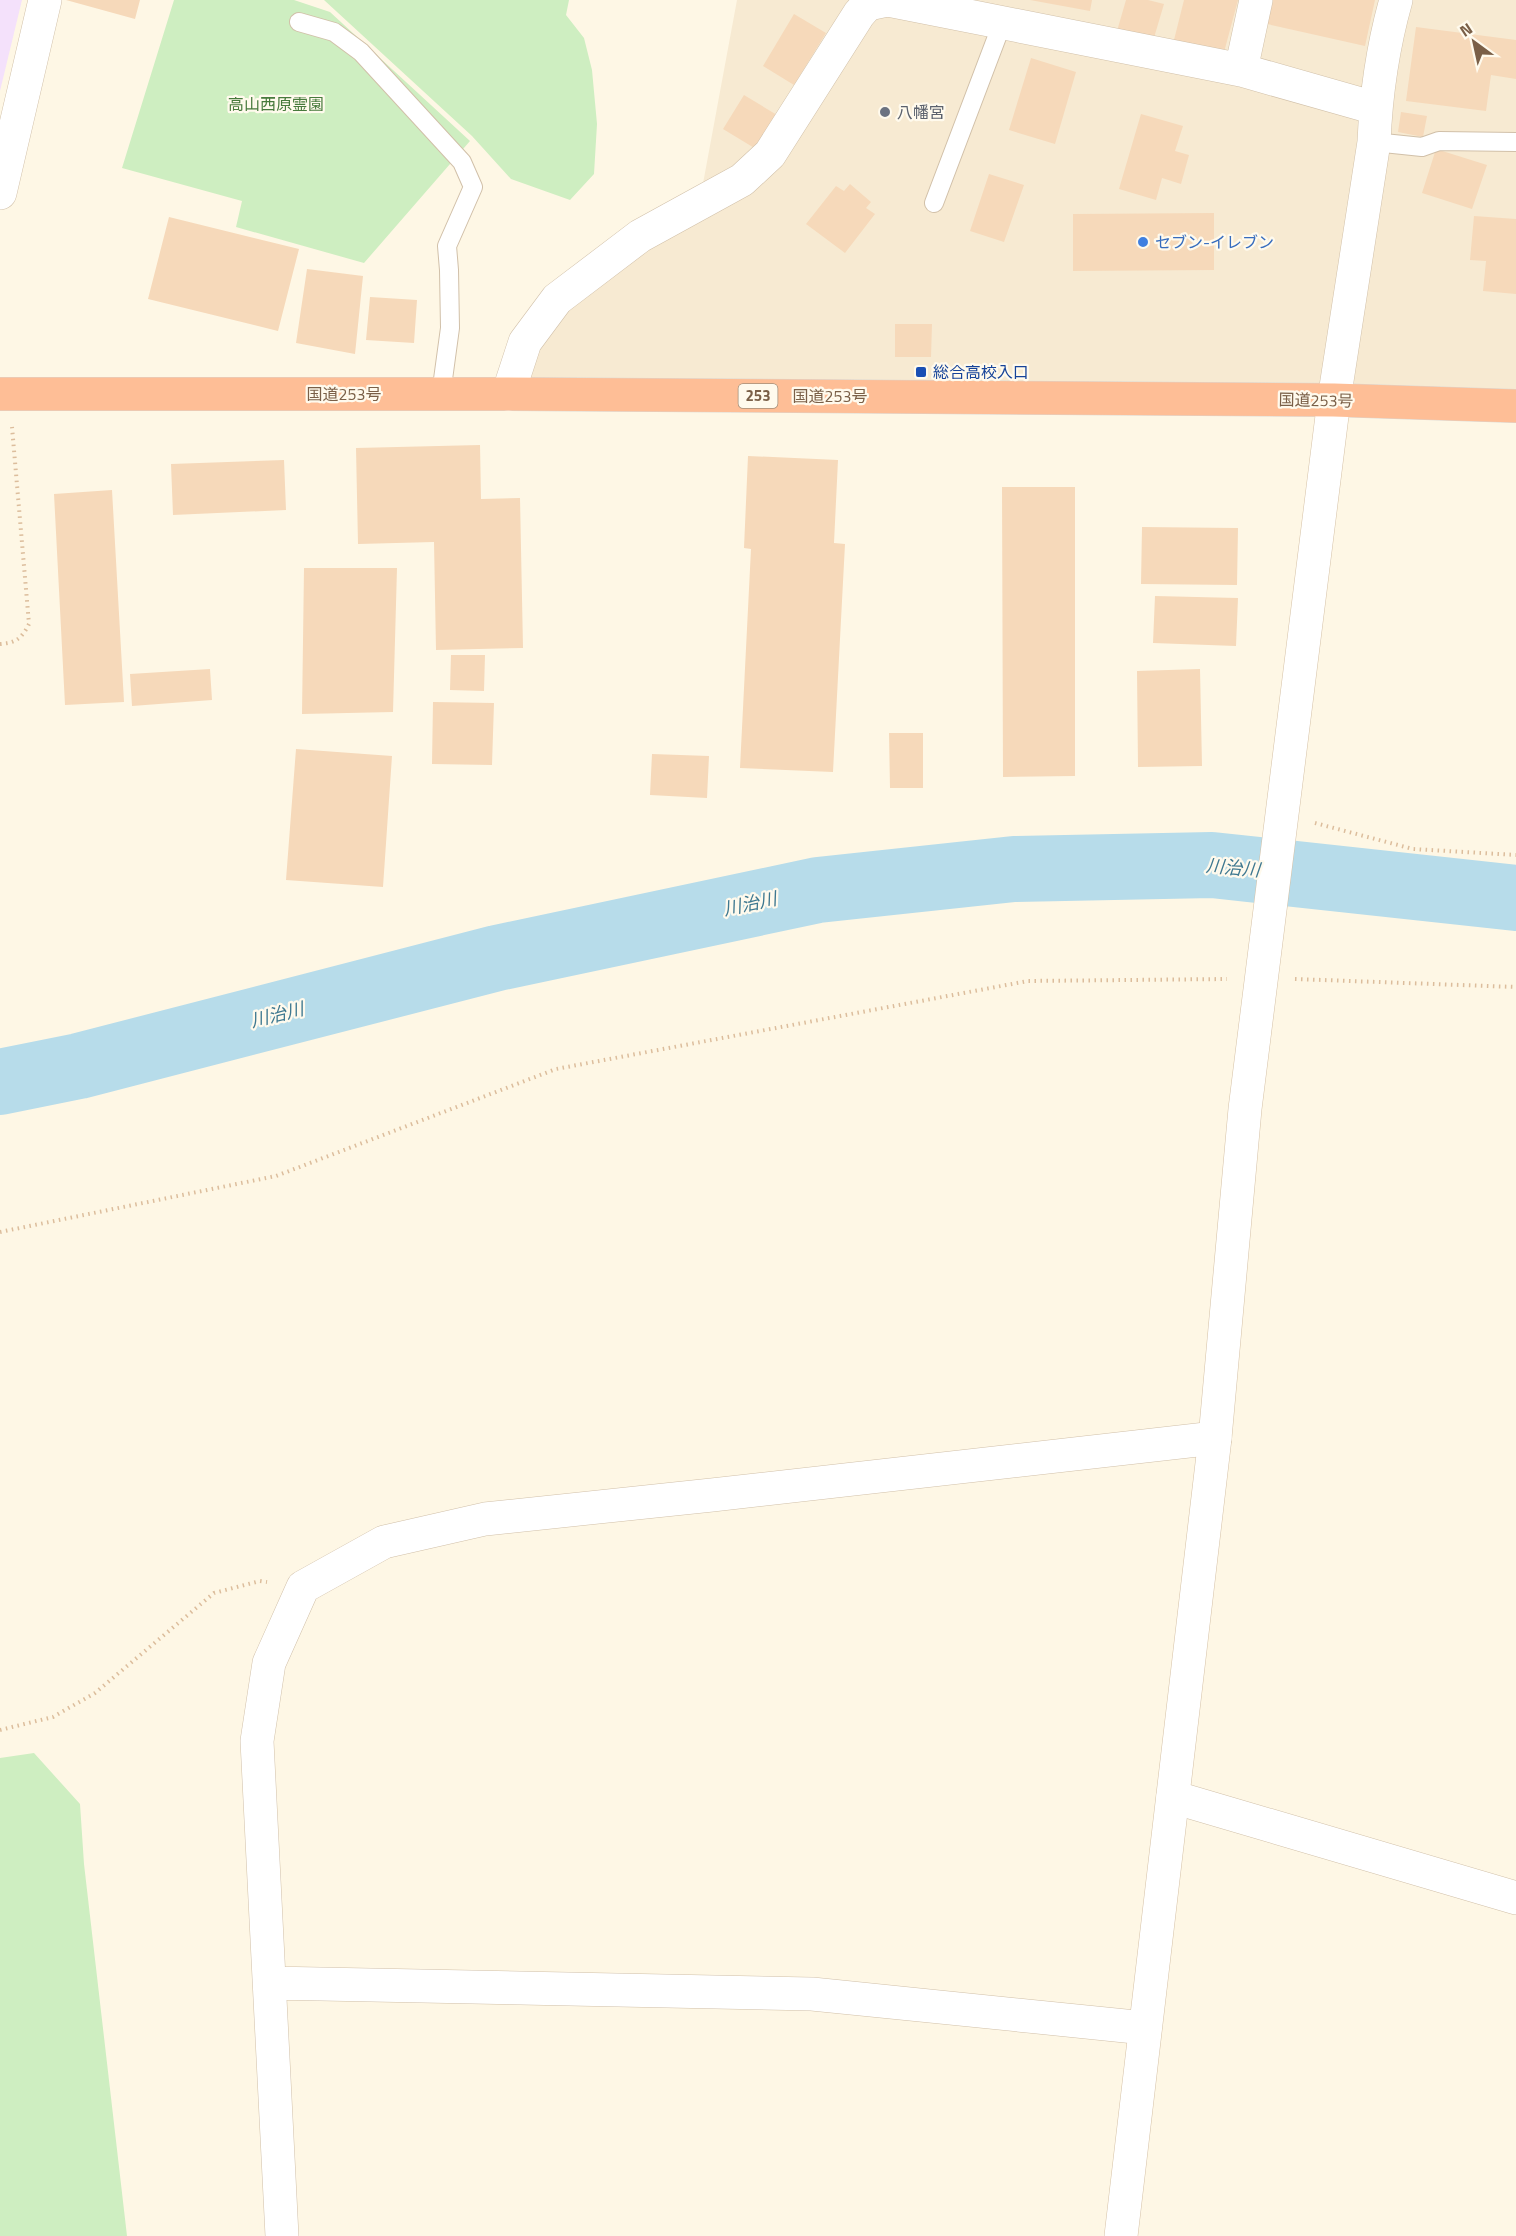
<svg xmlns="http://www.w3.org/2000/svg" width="1516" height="2236" font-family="'Titillium Web','Noto Sans JP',sans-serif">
<rect width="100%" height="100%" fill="#fef7e5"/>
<path fill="#f7ead2" d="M737,0H1516V406L508,394L525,342L699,205Z"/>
<path fill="#f4e1fb" d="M0,0H22L0,91Z"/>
<path fill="#ceeec1" d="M174,0H294L330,12L470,141L364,263L236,227L242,201L122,168Z
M324,0H569L566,15L584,38L592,70L597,124L594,174L570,200L511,179L472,136Z
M34,1753L80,1804L84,1864L127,2236H0V1758Z"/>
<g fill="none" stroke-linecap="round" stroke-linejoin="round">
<path stroke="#b7dcea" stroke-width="66" d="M0,1082L79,1066L497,958L818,890L1014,869L1212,865L1516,898"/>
</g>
<path fill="#f6d9ba" d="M66,0H140L135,19Z
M1030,0H1092L1090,11Z
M1126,0H1148L1164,4L1153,41L1117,31Z
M1184,0H1238L1223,56L1173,44Z
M1272,0H1375L1365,46L1267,24Z
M794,14L826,33L794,85L763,66Z
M1416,27L1516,40V79L1491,75L1486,111L1406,101Z
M1031,58L1076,72L1055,144L1009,130Z
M744,95L777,115L756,149L723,129Z
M1401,112L1427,116L1423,137L1398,132Z
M1141,114L1183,126L1175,151L1189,155L1181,184L1162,178L1156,200L1119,189Z
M1436,149L1487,165L1472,209L1422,193Z
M989,174L1024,185L1004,242L970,231Z
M850,184L871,202L866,208L875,214L845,253L806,224L836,186L844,191Z
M1214,213V270L1073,271V214Z
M1474,216L1516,219V294L1483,291L1486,261L1470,260Z
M169,217L299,249L278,331L148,299Z
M307,269L363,276L355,354L296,343Z
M370,297L417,300L414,343L366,340Z
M895,324H932L931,357H895Z
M480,445L481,499L520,498L523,648L436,650L434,542L358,544L356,448Z
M748,456L838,460L834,543L845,544L833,772L740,768L751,549L744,548Z
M284,460L286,510L173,515L171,464Z
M1002,487H1075V776L1003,777Z
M112,490L124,702L65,705L54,494Z
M1142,527L1238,528L1237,585L1141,584Z
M304,568H397L393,712L302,714Z
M1155,596L1238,598L1236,646L1153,643Z
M451,655H485L484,691L450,690Z
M210,669L212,700L132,706L130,674Z
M1200,669L1202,766L1138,767L1137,671Z
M433,702L494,703L492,765L432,764Z
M889,733H923V788H890Z
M296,749L392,756L383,887L286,880Z
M652,754L709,756L707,798L650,795Z"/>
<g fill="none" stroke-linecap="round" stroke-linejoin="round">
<g stroke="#d1c0a9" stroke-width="20">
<path id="lane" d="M299,22L334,32L361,52L462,162L473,187L447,246L449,270L450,328L441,394
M1374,142L1422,147L1439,141L1516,142
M934,203L1003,21"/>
</g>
<g stroke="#d1c0a9" stroke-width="34">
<path id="street" d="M888,0L1241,70L1375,108
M1241,70L1256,0
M0,193L45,0
M508,394L525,342L557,299L640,236L742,180L770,154L859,14L868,4L887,0
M1334,400L1374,142C1376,94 1383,46 1396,0
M1173,1797L1516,1898
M270,1983L812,1994L1145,2028
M282,2236L257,1741L269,1663L303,1587L384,1542L485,1519L712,1495L1215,1438"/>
</g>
<g stroke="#d5c1a6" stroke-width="34">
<path id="secondary" d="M1121,2236L1215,1438L1245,1109L1334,400"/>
</g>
<g stroke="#dcd5cf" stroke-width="34">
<path id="highway" d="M0,394H508L1334,400L1516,406"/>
</g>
<path stroke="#dcbd9c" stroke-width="4" stroke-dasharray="1.5 4.5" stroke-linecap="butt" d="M0,644C16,643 22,638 29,624L12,427
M1315,823L1413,849L1516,855
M1295,979L1516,987
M0,1232L276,1176L556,1069L1028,981L1227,979
M0,1730L53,1717L95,1693L214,1593L260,1581L267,1582"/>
<use href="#lane" stroke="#fff" stroke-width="18"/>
<use href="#street" stroke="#fff" stroke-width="33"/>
<use href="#secondary" stroke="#fff" stroke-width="33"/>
<use href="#highway" stroke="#febe96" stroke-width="33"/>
</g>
<circle fill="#6b7280" stroke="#fffaed" stroke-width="2" cx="885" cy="112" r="6"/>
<circle fill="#3f7fe0" stroke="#fffaed" stroke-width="2" cx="1143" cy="242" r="6"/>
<rect fill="#1a4fb4" stroke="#fffaed" stroke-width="2" x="915" y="366" width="12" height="12" rx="3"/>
<g text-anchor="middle" stroke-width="4.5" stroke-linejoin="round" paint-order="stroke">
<rect fill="#fffaed" stroke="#a28e79" stroke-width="1.5" x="738.5" y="384" width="39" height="24" rx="4.5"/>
<g font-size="15" font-weight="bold" fill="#7a5f47">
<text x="758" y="401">253</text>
</g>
<g font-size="16" fill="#477a3c" stroke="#fffaed">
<text x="276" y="110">高山西原霊園</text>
</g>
<g font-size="16" fill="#5b616d" stroke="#fffaed" text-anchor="start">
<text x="897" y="118">八幡宮</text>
</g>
<g font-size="16" fill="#366cbe" stroke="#fffaed" text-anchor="start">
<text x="1155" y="248">セブン-イレブン</text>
</g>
<g font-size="16" fill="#164399" stroke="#fffaed" text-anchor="start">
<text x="933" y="378">総合高校入口</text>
</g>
<g font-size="16" fill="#7a5f47" stroke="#fffaed">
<text x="344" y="400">国道253号</text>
<text x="830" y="402">国道253号</text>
<text transform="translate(1316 400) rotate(1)" y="6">国道253号</text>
</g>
<g font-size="18" font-style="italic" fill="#3e7890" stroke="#fffaed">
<text transform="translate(1233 868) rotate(5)" y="6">川治川</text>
<text transform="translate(750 904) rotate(-12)" y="6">川治川</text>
<text transform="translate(277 1015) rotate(-14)" y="6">川治川</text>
</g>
</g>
<g transform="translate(1474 42) rotate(327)" stroke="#fffaed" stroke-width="4.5" paint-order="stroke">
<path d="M0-4.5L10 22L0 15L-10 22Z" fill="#7a5f47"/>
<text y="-9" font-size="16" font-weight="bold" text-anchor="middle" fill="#7a5f47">N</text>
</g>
</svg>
